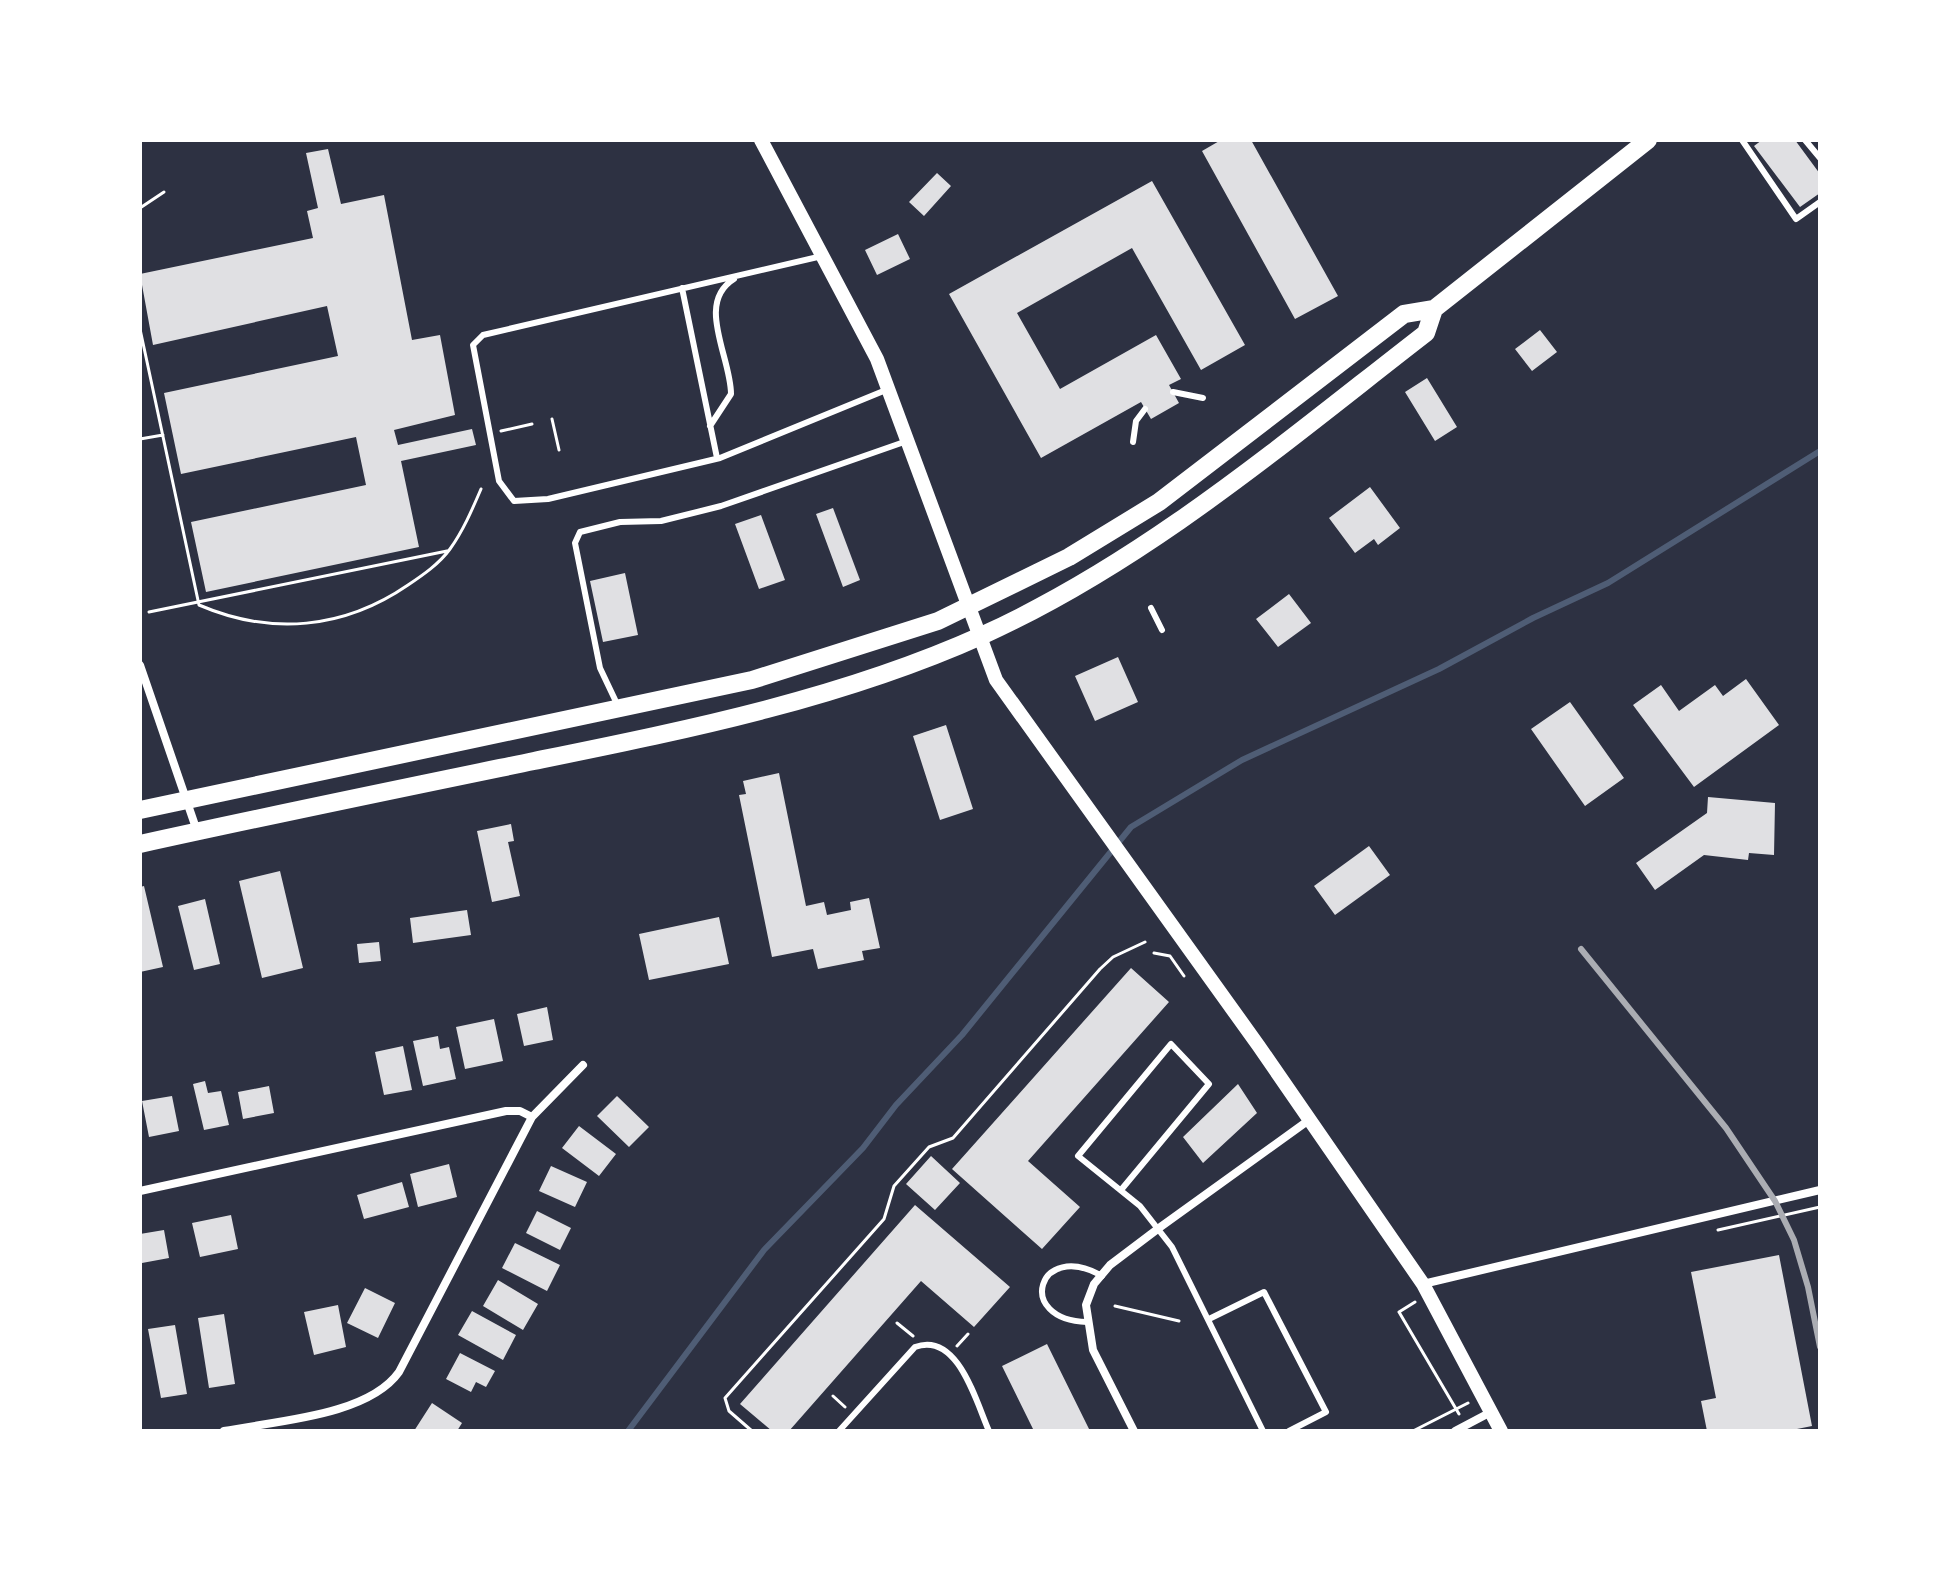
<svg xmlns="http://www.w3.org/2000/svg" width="1960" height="1571" font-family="'Noto Serif',serif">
<rect width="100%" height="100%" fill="#2d3142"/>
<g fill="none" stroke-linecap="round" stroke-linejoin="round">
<path stroke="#4f5d75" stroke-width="6" d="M628,1431L764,1250L863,1148L896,1105L962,1035L1131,827L1242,760L1439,669L1533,618L1608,583L1820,451"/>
</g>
<path fill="#e0e0e3" d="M1221,140H1251L1338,296L1295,319L1202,151Z
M1762,140H1795L1820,174V193L1800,207L1754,146Z
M328,149L341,204L384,195L412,340L440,335L455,415L394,430L398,445L472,429L476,445L401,461L419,547L206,592L191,522L366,485L356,437L181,474L164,393L338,356L327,306L153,345L140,274L313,238L307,211L318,208L306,153Z
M937,173L951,186L924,216L909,202Z
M1152,181L1245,345L1201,370L1132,248L1017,313L1060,389L1156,335L1181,379L1169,385L1179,403L1151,419L1141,402L1041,458L949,294Z
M898,234L910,259L877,275L865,250Z
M1540,330L1557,352L1532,371L1515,349Z
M1427,378L1457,427L1435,441L1405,392Z
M1370,487L1400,528L1378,545L1374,539L1355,553L1329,518Z
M833,508L860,580L843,587L816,514Z
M761,515L785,580L759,589L735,524Z
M625,573L638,635L603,642L590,581Z
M1289,594L1311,623L1278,647L1256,619Z
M1118,657L1138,702L1095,721L1075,676Z
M1746,679L1779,725L1694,787L1633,705L1661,685L1679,711L1715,685L1723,696Z
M1570,702L1624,778L1585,806L1531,729Z
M946,725L973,809L940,820L913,736Z
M779,773L806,906L824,902L827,915L851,910L850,902L869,898L880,948L862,951L864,960L818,969L813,949L772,957L739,795L746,794L743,781Z
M1708,797L1775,803L1774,855L1749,853L1748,860L1704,855L1655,890L1636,863L1707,813Z
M511,824L514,841L508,842L520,896L492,902L477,831Z
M1369,846L1390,875L1335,915L1314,886Z
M280,871L303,968L262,978L239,881Z
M144,886L163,967L140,972V887Z
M205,899L220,964L194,970L178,906Z
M467,910L471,935L413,943L410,918Z
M719,917L729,964L649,980L639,934Z
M379,942L381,961L359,963L357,944Z
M1131,968L1169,1002L1028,1161L1080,1207L1042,1249L952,1169Z
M547,1007L553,1040L524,1046L517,1014Z
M494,1019L503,1061L465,1069L456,1027Z
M438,1036L440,1049L449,1047L456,1079L423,1086L413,1041Z
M403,1046L412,1090L384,1095L375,1052Z
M205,1081L208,1093L221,1091L229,1125L204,1130L193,1084Z
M1238,1084L1257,1113L1203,1163L1183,1137Z
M269,1086L274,1113L243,1119L238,1092Z
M172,1096L179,1131L149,1137L142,1101Z
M617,1096L649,1127L629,1147L597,1116Z
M579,1126L616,1154L599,1176L562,1148Z
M931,1156L960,1183L935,1210L906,1184Z
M449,1164L457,1197L418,1207L410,1174Z
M551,1166L587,1182L575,1207L539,1191Z
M402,1182L409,1207L364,1219L357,1195Z
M915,1205L1010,1287L974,1327L921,1281L789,1431H772L740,1404Z
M537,1211L571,1228L560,1250L526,1233Z
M231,1215L238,1249L200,1257L192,1223Z
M164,1230L169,1258L142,1263L140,1234Z
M515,1243L560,1265L547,1291L502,1268Z
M1779,1255L1812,1426L1787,1431H1707L1701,1401L1716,1398L1691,1272Z
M498,1280L538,1304L523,1330L483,1306Z
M365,1288L395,1303L378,1338L347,1323Z
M338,1305L346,1347L314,1355L304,1312Z
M472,1311L516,1335L503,1360L458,1335Z
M224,1314L235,1384L209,1388L198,1318Z
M175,1325L187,1394L161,1398L148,1329Z
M1047,1344L1090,1431H1034L1002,1366Z
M460,1353L495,1371L486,1387L476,1382L471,1392L446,1379Z
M432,1403L462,1423L457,1431H414Z"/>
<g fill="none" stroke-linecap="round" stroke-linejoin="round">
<path stroke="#fff" stroke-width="3" d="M140,208L164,192
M140,329L199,605C271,636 344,629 408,585C423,575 439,564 450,549C463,531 472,510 481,489
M552,419L559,450
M501,431L532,424
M140,439L163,435
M149,612L447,551
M1154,953L1170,956L1184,976
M1718,1230L1820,1207
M1415,1302L1399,1312L1459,1414
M1115,1306L1179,1321
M897,1323L913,1336
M957,1346L968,1334
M833,1396L845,1407
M752,1431L729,1411L725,1398L884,1219L894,1186L929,1147L953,1138L1100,969L1113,957L1145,942
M1413,1431L1468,1403"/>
<path stroke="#fff" stroke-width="6" d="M1742,140L1796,219L1820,202
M1805,140L1820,158
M822,256L483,335L473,345L499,481L514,501L548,499L720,458L886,390
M682,288L717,458
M1173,392L1203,398
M710,426L731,394C731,357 695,303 734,279
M1133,442L1136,421L1145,409
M1151,608L1162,630
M618,706L600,668L575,543L580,532L620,522L661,521L721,506L907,441
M1121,1190L1209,1084L1171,1044L1078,1156L1140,1206L1172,1247L1263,1431
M1209,1319L1264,1292L1326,1412L1289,1431
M1087,1322C1014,1320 1038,1239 1102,1276
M839,1431L915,1347C958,1331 976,1402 989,1431"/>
<path stroke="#fff" stroke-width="8" d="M140,665L197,831
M140,1191L506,1111H520L532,1117
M1423,1284L1820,1190
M224,1431C275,1421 368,1416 399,1372L532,1117L583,1065
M1134,1431L1093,1350L1086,1305L1094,1284L1110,1265L1159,1228L1309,1120
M1455,1431L1491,1412"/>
<path stroke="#fff" stroke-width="14" d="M761,140L877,359L996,680L1258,1045L1423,1284L1501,1431"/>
<path stroke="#fff" stroke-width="18" d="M140,810L752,680L938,621L1069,557L1159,502L1404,314L1434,309L1648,140
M140,844C271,815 403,788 534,761C686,730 841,699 983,635C1146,561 1285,442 1426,333L1434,309"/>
<path stroke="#abadb3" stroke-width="6" d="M1581,949L1726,1128L1775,1201L1794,1240L1808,1287L1820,1347"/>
</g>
<rect width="1960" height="1571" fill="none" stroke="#ffffff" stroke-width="284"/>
</svg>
